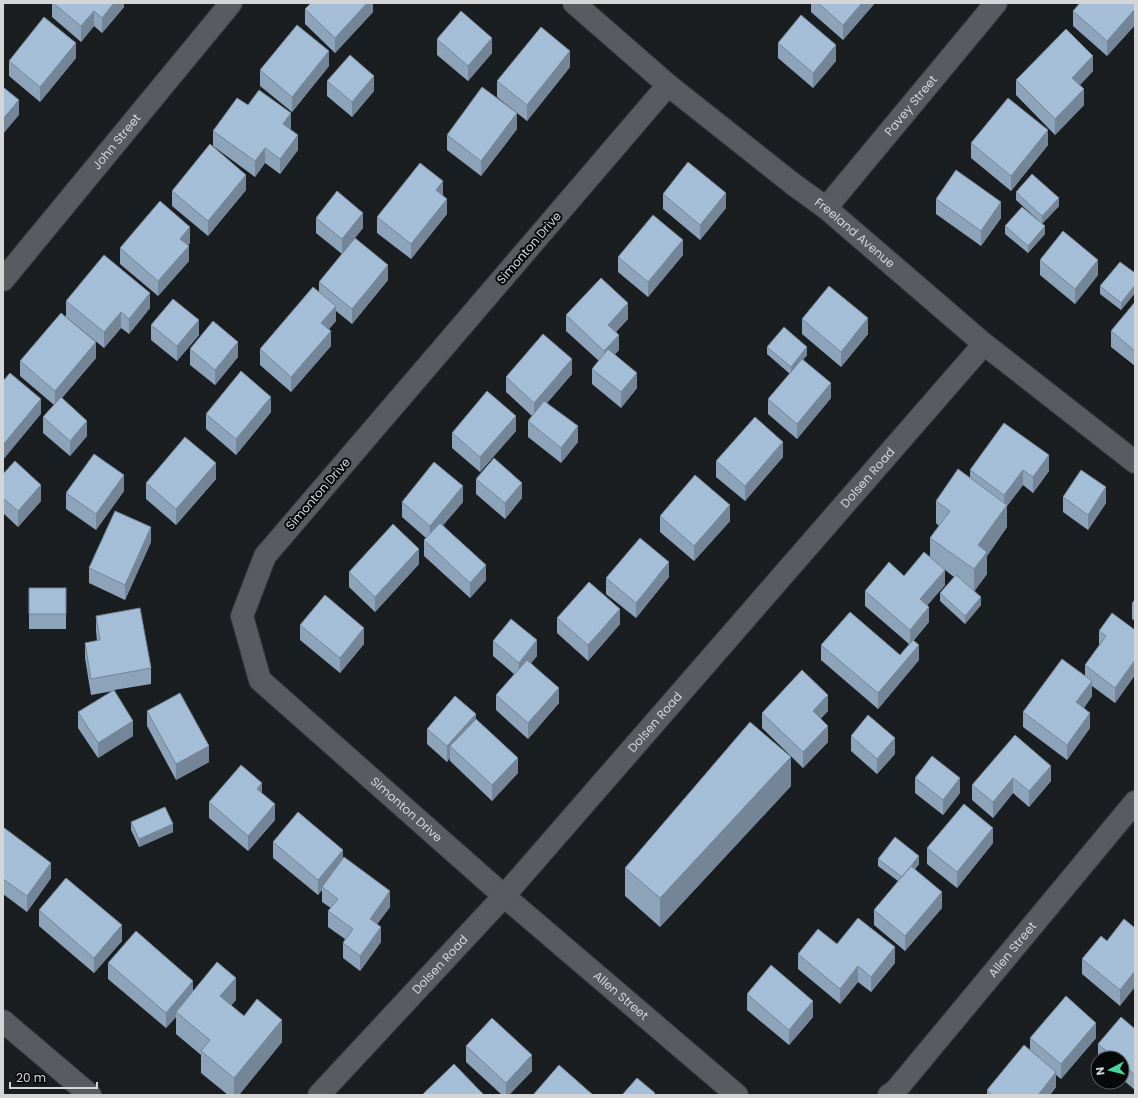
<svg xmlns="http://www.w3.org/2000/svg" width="1138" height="1098" font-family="Poppins,sans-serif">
<rect width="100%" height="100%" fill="#1b1e21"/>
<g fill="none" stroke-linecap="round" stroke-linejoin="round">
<g stroke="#37393b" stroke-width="24">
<g id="minor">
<path id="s1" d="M574,3L668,85L793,184L826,208L984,344L1135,462"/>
<path id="s2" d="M668,85L265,556L242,616L260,680L504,896L737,1095"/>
<path id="s3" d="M826,208L996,3"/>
<path id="s4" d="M3,280L231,3"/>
<path d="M3,1021L90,1095"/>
<path id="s5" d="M319,1095L504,896L984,344"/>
<path id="s6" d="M889,1095L896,1090L1135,802"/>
</g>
</g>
<use href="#minor" stroke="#585b5f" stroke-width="22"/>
</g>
<path fill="#8da3ba" d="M52,3H124V7L102,33L94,26L81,42L52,17Z
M373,3V12L335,53L305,24V9Z
M811,3H875L843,40L811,12Z
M1135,3V25L1107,56L1073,26V11Z
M437,39L492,53L468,81L437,55Z
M778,43L836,61L813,88L778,58Z
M76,58L40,102L9,76V61Z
M329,66L292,112L260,86V70Z
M570,67L527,121L497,97V81Z
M1093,71L1080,85L1084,105L1055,135L1016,95V80Z
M327,81L374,91L352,117L327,96Z
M290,129L298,150L280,174L265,163L255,177L213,146V131L291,129Z
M517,129L481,176L447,150V135Z
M971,143L1048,145L1011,191L971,158Z
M246,190L208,236L172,206V191Z
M1016,192L1059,206L1042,224L1045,234L1028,253L1005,234V226L1038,220L1016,200Z
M663,194L726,208L700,240L663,209Z
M443,195L447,214L411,259L377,233V217Z
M936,199L1001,218L981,246L936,214Z
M316,218L363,228L342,254L316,233Z
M190,243L188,245L189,261L158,296L120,264V248Z
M683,255L648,297L618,272V257Z
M1040,260L1098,275L1075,304L1040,275Z
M1135,273V293L1121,310L1100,294V286Z
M388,280L352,324L336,311V321L329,329L331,346L291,392L260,365V349L319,292V282Z
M66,301L150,308L129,334L121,328L104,348L66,317Z
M1135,302V366L1111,347V331Z
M566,315L628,319L616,332L619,350L615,354L637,388L621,408L592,384V369L599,361L566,331Z
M802,319L868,334L841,367L802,334Z
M151,325L199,335L177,361L151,340Z
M767,347L807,355L803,360L831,398L797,439L768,414V399L790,374L767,354Z
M190,349L238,357L215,385L190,365Z
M96,358L62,398L87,436L70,456L43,433V417L54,405L20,376V361Z
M572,374L547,403L578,442L561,463L528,437V421L532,416L506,392V377Z
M271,412L236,455L206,429V414Z
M516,431L480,472L452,448V433Z
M783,457L745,501L716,477V461Z
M970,470L1049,471L1033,493L1023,485L1007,506V527L987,556V574L974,591L981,605L965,624L940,601V593L954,577L945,570V585L927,605L929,622L914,640L919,660L878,709L821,660V645L900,655L909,644L865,606V591L904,576L930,557V538L939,526L936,523V501L970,478Z
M3,474L41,501L18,527L3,513Z
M216,479L176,525L146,499V483Z
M476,479L522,498L505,519L476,494Z
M124,491L96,530L66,509V493Z
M1063,497L1106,503L1088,530L1063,512Z
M402,502H463L443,525L486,580L470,598L424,556V540L426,538L402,517Z
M660,516L730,521L694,561L660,532Z
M151,542L125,600L89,583V568Z
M419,564L375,612L349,587V572Z
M669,577L636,618L606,594V578Z
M29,588H66V629H29Z
M1135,599V621L1132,619V604Z
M96,616L151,668V684L114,690L133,736L98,758L78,728V712L113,691L91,695L85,658V643L97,641L96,631Z
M557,618L620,624L588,661L557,633Z
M300,625L364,644L340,673L300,640Z
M1135,630V675L1115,703L1092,686V696L1084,708L1090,728L1067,760L1023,727V712L1085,675V665L1099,646V631Z
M493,641L537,656L531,663L559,703L528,739L496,710V695L514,674L493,656Z
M147,711L209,762L176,780L147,726Z
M828,711L820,719L828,742L803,768L762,728V713Z
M427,729L518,773L492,801L450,761V758L447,762L427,744Z
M851,736L895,754L877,774L851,751Z
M1051,766V781L1029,807L1013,793L993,818L972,800V785Z
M915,778L960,793L943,815L915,793Z
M791,786L660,927L625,896V868Z
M262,793L275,820L248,851L209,818V802Z
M131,822L173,832L139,847L131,830Z
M3,827L51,878L27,912L3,894Z
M273,842L343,858L390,907L377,924L381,942L360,971L343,958V943L345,939L328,927V911L331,908L322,902V890L318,895L273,858Z
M993,843L957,888L927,864V848Z
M878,859L919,864L915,869L942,908L905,951L874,925V910L898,881L878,866Z
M39,910L122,941L94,973L39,926Z
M1124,919L1120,1006L1082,974V959L1107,941Z
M837,944L895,963L871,992L858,982L840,1004L798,969V954Z
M108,963L193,991L236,1000L231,1005L244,1016L282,1042L239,1095H228L201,1073V1055L176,1034V1017L166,1028L108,979Z
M747,994L813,1017L789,1045L747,1010Z
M1135,1029V1090L1122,1079V1058H1098V1044Z
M1030,1038H1096L1061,1079L1056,1075V1087L1050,1095H987V1090L1030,1050Z
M466,1046L532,1071L509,1095H502L466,1062Z"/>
<path fill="#738597" d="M114,3H124V7L102,33V18Z
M367,3H373V12L335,53V38Z
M862,3H875L843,40V25Z
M1135,9V25L1107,56V41Z
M94,11V26L81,42V26Z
M492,38V53L468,81V66Z
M76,43V58L40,102V87Z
M836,45V61L813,88V73Z
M329,51V66L292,112V97Z
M570,51V67L527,121V105Z
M1093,56V71L1072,93V78Z
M374,76V91L352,117V102Z
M1084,89V105L1055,135V119Z
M19,100V115L3,134V119Z
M291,113V129L283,139V124Z
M517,113V129L481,176V161Z
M1048,130V145L1011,191V176Z
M298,135V150L280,174V159Z
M265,148V163L255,177V161Z
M246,175V190L208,236V221Z
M443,181V196L436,190Z
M726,193V208L700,240V225Z
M1059,198V206L1042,224V216Z
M447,199V214L411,259V244Z
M1001,202V218L981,246V231Z
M363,213V228L342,254V239Z
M1045,226V234L1028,253V246Z
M190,227V243L180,254V239Z
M683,240V255L648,297V282Z
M189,246V261L158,296V281Z
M1098,260V275L1075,304V289Z
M388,265V280L352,324V309Z
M1135,285V293L1121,310V303Z
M150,293V308L129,334V319Z
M628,303V319L608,340V325Z
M336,306V321L321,338V323Z
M121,312V328L104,348V332Z
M868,318V334L841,367V352Z
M199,320V335L177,361V346Z
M331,331V346L291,392V377Z
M619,335V350L604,366V351Z
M96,342V358L55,406V391Z
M238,342V357L215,385V370Z
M807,347V355L791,375V367Z
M572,359V374L534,418V403Z
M637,373V388L621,408V392Z
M831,383V398L797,439V424Z
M271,397V412L236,455V439Z
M41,399V414L3,460V445Z
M516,416V431L480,472V457Z
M87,421V436L70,456V441Z
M578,426V442L561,463V448Z
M783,442V457L745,501V486Z
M1049,455V471L1033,493V477Z
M216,463V479L176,525V509Z
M1023,470V485L1007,506V527L987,556V574L974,592V569L978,545L1004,509V495Z
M124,475V491L96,530V514Z
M522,483V498L505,519V503Z
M41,485V501L18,527V511Z
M463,486V502L430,541V526Z
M1106,487V503L1088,530V515Z
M730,505V521L694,561V546Z
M151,527V542L125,600V585Z
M419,549V564L375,612V597Z
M669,562V577L636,618V603Z
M486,565V580L470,598V583Z
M945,570V585L920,614V599Z
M981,597V605L965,624V616Z
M929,607V622L910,645V630Z
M620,609V624L588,661V645Z
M364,628V644L340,673V658Z
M537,640V656L519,678V663Z
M919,645V660L878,709V693Z
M1135,660V675L1115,703V688Z
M1092,681V696L1076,718V702Z
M559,688V703L528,739V723Z
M828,695V711L813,727V711Z
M1090,713V728L1067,760V745Z
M476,714V729L450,746V758L447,762V746Z
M133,721V736L98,758V743Z
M828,726V742L803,768V752Z
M895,738V754L877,774V759Z
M209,746V762L176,780V764Z
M791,757V786L660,927V898Z
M518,758V773L492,801V785Z
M1051,766V781L1029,807V791Z
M960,778V793L943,815V800Z
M1013,778V793L993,818V802Z
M262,783V798L257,789Z
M275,804V820L248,851V836Z
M173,824V832L139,847V839Z
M993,828V843L957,888V872Z
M343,850V865L322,887V890L318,895V880Z
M919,856V864L903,885V878Z
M51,863V878L27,912V896Z
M390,891V907L370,934V919Z
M942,892V908L905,951V936Z
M122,925V941L94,973V958Z
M381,927V942L360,971V956Z
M895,947V963L871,992V977Z
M858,966V982L840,1004V989Z
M1135,971V987L1120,1006V990Z
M236,978V1000L220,1019V996Z
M193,981V996L176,1012V1017L166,1028V1013Z
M813,1001V1017L789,1045V1030Z
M282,1020V1042L239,1095H234V1078Z
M1096,1023V1038L1061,1079V1064Z
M532,1055V1071L509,1095H506V1083Z
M1056,1072V1087L1050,1095H1038Z"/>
<path fill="#a4bed8" stroke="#738597" d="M53,3H114L102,18L94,11L81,26Z
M311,3H367L335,38L305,9Z
M818,3H862L843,25Z
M1080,3H1135V9L1107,41L1073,11Z
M461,11L492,38L468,66L437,39Z
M801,15L836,45L813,73L778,43Z
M44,17L76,43L40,87L9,61Z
M297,25L329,51L292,97L260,70Z
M541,27L570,51L527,105L497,81Z
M1066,29L1093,56L1072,78L1084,89L1055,119L1016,80Z
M350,55L374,76L352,102L327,81Z
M3,87L19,100L3,119Z
M482,87L517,113L481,161L447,135Z
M259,90L291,113L283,124L298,135L280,159L265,148L255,161L213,131L237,98L248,105Z
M1008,98L1048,130L1011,176L971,143Z
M210,144L246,175L208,221L172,191Z
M688,162L726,193L700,225L663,194Z
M420,163L443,181L436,190L447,199L411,244L377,217Z
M956,170L1001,202L981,231L936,199Z
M1032,174L1059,198L1042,216L1016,192Z
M337,191L363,213L342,239L316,218Z
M160,201L190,227L180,239L189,246L158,281L120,248Z
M1022,207L1045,226L1028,246L1005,226Z
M653,215L683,240L648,282L618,257Z
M1063,231L1098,260L1075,289L1040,260Z
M355,238L388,265L352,309L319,282Z
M104,255L150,293L129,319L121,312L104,332L66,301Z
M1120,262L1135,273V285L1121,303L1100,286Z
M601,278L628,303L608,325L619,335L604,351L566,315Z
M829,286L868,318L841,352L802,319Z
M313,287L336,306L321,323L331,331L291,377L260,349Z
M173,299L199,320L177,346L151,325Z
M1135,302V351L1111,331Z
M61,313L96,342L55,391L20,361Z
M213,321L238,342L215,370L190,349Z
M784,327L807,347L791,367L767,347Z
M543,334L572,359L534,403L506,377Z
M608,349L637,373L621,392L592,369Z
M802,359L831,383L797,424L768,399Z
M241,371L271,397L236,439L206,414Z
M10,373L41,399L3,445V381Z
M487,391L516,416L480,457L452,433Z
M61,397L87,421L70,441L43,417Z
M544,401L578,426L561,448L528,421Z
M755,417L783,442L745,486L716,461Z
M1004,423L1049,455L1033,477L1023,470L1004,495L970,470Z
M185,437L216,463L176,509L146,483Z
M94,454L124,475L96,514L66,493Z
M494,458L522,483L505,503L476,479Z
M15,461L41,485L18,511L3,498V474Z
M434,462L463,486L430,526L402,502Z
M958,469L1007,505L978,545L987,552L974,569L930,538L950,511L936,501Z
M1081,470L1106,487L1088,515L1063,497Z
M695,475L730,505L694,546L660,516Z
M115,511L151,527L125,585L89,568Z
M440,523L486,565L470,583L424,540Z
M393,524L419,549L375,597L349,572Z
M640,538L669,562L636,603L606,578Z
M924,552L945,570L920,599L929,607L910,630L865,591L889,562L904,576Z
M956,575L981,597L965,616L940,593Z
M589,582L620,609L588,645L557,618Z
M29,588H66V614H29Z
M325,595L364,628L340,658L300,625Z
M1135,599V606L1132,604Z
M140,608L151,668L91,679L85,643L100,640L96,616Z
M850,612L900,655L913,640L919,645L878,693L821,645Z
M1112,613L1135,630V660L1115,688L1085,665L1106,636L1099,631Z
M511,619L537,640L519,663L493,641Z
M1062,659L1092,681L1076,702L1090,713L1067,745L1023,712Z
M527,660L559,688L528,723L496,695Z
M802,670L828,695L813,711L828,726L803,752L762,713Z
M114,690L133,721L98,743L78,712Z
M180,693L209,746L176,764L147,711Z
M455,696L476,714L447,746L427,729Z
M868,715L895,738L877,759L851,736Z
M476,719L518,758L492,785L450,746Z
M750,722L791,757L660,898L625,868Z
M1015,735L1051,766L1029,791L1013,778L993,802L972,785Z
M932,756L960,778L943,800L915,778Z
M241,765L262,783L257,789L275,804L248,836L209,802Z
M964,804L993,828L957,872L927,848Z
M165,807L173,824L139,839L131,822Z
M298,812L343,850L318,880L273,842Z
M3,827L51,863L27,896L3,879Z
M895,837L919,856L911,866L902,877L878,859Z
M344,857L390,891L370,919L381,927L360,956L343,943L353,929L328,911L338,899L322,887Z
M911,866L942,892L905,936L874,910Z
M66,878L122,925L94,958L39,910Z
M858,918L895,947L871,977L858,966L840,989L798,954L818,929L837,944Z
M1124,919L1135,928V971L1120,990L1082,959L1101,936L1107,941Z
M136,931L193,981L166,1013L108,963Z
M217,962L236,978L220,996L244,1016L257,999L282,1020L234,1078L201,1051L210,1040L176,1012Z
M771,965L813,1001L789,1030L747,994Z
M1066,996L1096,1023L1061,1064L1030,1038Z
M1121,1017L1135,1029V1075L1122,1064V1058H1115L1098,1044Z
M492,1018L532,1055L506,1083L466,1046Z
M1024,1045L1056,1072L1038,1095H992L987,1090Z
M454,1064L484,1095H422Z
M559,1065L593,1095H533Z
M637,1078L655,1093L653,1095H622Z"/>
<g text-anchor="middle" stroke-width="4" stroke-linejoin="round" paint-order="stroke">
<g font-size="12" fill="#d3d5d7" stroke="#070809">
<text dy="4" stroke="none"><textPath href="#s3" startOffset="133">Pavey Street</textPath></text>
<text dy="4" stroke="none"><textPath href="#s4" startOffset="179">John Street</textPath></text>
<text dy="4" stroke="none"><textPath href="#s1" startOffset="363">Freeland Avenue</textPath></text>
<text transform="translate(529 248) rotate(-49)" y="4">Simonton Drive</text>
<text dy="4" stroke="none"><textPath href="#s5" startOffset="826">Dolsen Road</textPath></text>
<text transform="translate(318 494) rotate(-49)" y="4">Simonton Drive</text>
<text dy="4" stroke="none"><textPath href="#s5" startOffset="502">Dolsen Road</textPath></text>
<text dy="4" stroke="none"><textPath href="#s2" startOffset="946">Simonton Drive</textPath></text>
<text dy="4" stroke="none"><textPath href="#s6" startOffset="191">Allen Street</textPath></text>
<text dy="4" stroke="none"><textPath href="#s5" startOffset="178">Dolsen Road</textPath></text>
<text dy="4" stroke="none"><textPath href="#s2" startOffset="1230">Allen Street</textPath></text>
</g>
</g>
<rect width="1138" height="1098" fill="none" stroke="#d3d5d7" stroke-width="8"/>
<g transform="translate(1110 1070) rotate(263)"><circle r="19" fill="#070809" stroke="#595a5b"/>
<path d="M0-3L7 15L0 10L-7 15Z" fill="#4bd49b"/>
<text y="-6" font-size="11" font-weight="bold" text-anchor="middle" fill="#d3d5d7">N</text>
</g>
<path d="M10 1082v6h87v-6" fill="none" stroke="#d3d5d7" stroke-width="2"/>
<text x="16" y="1082" font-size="12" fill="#d3d5d7" stroke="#070809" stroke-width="3" paint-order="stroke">20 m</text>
</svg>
